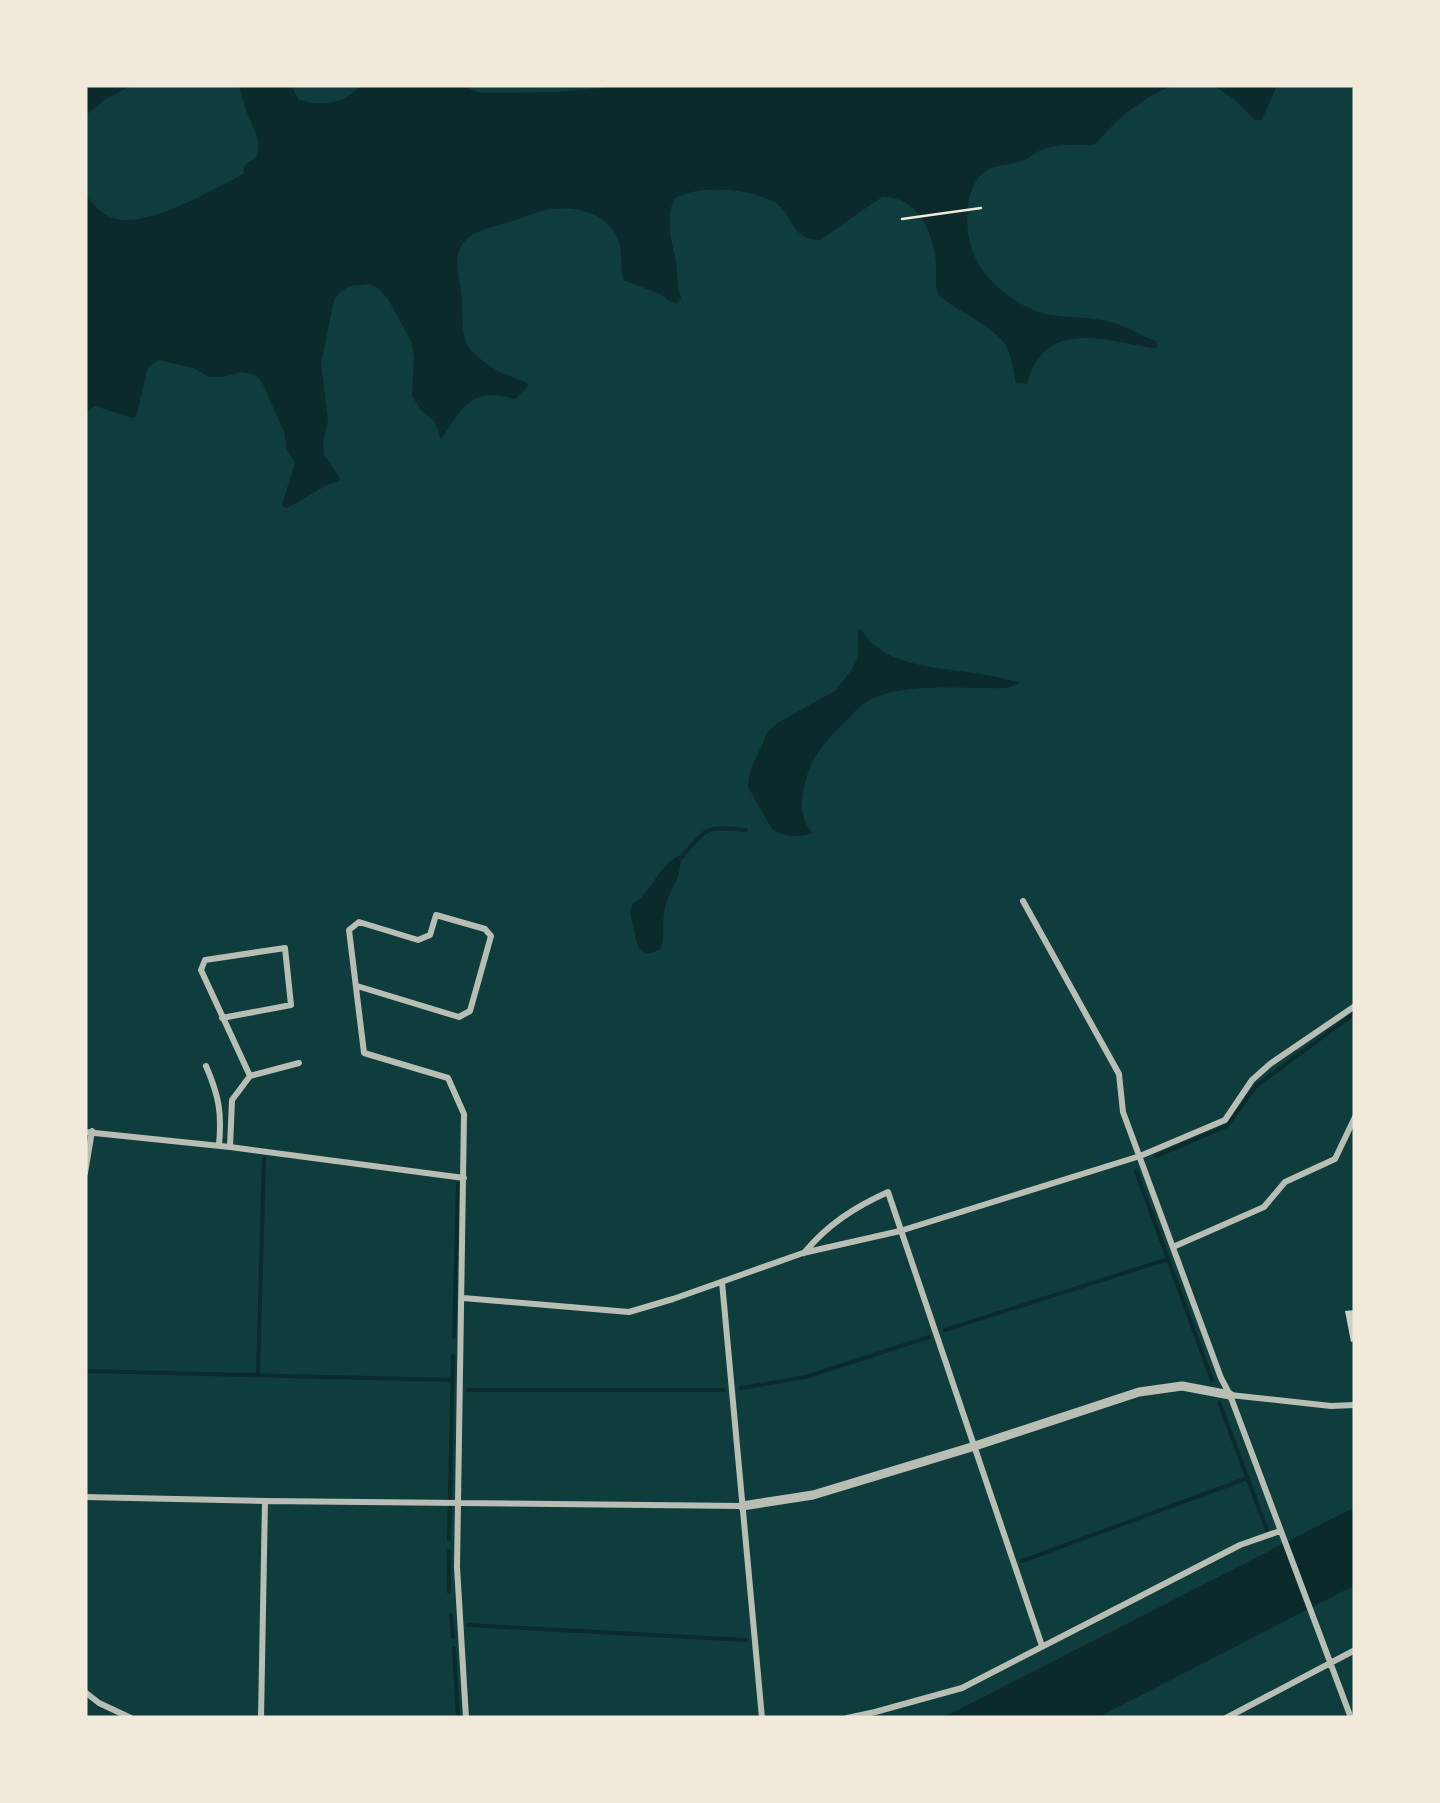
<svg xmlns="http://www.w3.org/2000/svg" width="1440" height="1803" font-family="'Playfair Display',serif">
<rect width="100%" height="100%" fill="#0f3d3e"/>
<path fill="#0a2a2b" d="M85,85H132L104,100L85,116Z
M239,85H291L298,99C318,107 347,104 360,85H462L477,92L490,93L559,92L602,88L610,85H1174C1151,94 1127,110 1110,128C1102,135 1101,141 1092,145C1077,145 1060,144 1046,148C1036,151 1028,160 1019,162C1005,166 995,164 983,173C973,182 969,195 968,207C963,254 985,284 1025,306C1049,320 1080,315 1107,321C1125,325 1139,335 1156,341L1158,347L1153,348C1103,340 1045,318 1027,384L1016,383C1013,371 1012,354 1005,344C988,322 958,312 938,295C935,284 936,275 936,264C934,233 917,195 882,197L820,240C790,240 795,215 774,202C749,188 698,184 674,199C666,218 670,237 675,256C678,271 676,281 681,298L677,303L669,301L660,294L623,280C620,268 623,254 619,242C609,210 570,204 541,211C531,214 522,218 512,221C496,227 476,228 464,242C450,258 462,284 462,302C463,319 460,341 474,353C489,368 506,376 526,382L529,385L515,399C470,386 464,407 441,439L435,422L421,410L412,396L414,357L411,341L388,299L378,288L369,284L350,286L340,292L334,300L321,363L328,420L323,443L324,455L340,478L339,481L327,485L287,508L283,507L282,504L295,463L286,448L285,434L280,423L262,382L255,375L241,372L223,377H209L193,368L159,360L148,367L136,417L132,418L95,406L85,413V195C94,205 103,216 116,219C150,227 212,190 243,174C244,165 246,162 255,159C263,143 256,134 249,118C245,108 242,96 239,85Z
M1213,85H1277L1262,120H1255L1234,99Z
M858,629L862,630C888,677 973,665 1019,683L1007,688C965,690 898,680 863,704C855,710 849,719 841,726C827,739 812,757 807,776C801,796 797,817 813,833C799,837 783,838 772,829L748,787L750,771L767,733L777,723L835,691L851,671L858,657Z
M678,856H681C681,883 666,892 664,914C662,926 665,937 661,949C637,961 637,943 633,925C632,920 629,915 631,909C632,902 636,902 641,898C654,884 661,865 678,856Z
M1355,1507V1585L1097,1718H942Z"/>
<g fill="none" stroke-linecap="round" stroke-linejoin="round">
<path stroke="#0a2a2b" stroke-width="4" d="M678,861C707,829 702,825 746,830
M1156,1156L1227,1126L1256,1086L1355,1013
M1136,1171L1212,1380
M945,1330L1168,1259
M454,1337L458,1184
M85,1371L453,1380
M258,1373L264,1158
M741,1388L806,1377L929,1337
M468,1390H724
M1219,1402L1267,1530
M449,1539L453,1356
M449,1551V1592
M1022,1561L1248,1478
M451,1615L453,1637
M468,1625L746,1640
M454,1648L458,1718"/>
</g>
<path fill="#cfcfc3" d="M1355,1310V1341L1351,1342L1345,1311Z"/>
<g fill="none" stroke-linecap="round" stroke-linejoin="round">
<path stroke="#f1e9da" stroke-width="2.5" d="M902,219L981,208"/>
<path stroke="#b8beb3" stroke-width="6" d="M1023,901L1119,1074L1123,1112L1221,1378L1230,1395L1351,1718
M357,986L459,1017L470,1011L491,936L485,929L436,915L430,935L418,940L359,922L349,930L364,1053L448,1078L464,1114L457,1567L466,1718
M222,1018L291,1005L285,948L205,960L201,970L250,1076L232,1100L230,1147
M206,1066C219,1096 222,1113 219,1145
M250,1076L299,1063
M85,1132L230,1147L464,1178
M85,1173L92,1131
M1173,1247L1264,1207L1285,1182L1335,1159L1355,1117
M804,1253C828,1224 855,1207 888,1192L1042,1646
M722,1282L762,1718
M463,1298L629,1312L673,1299L803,1253L900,1231L1140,1156L1225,1120L1252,1080L1270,1064L1355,1006
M1230,1395L1331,1406L1355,1405
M85,1497L265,1501L742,1506
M85,1692L99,1703L131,1718
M261,1718L265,1501
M847,1718L875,1712L962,1688L1240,1545L1280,1531
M1226,1718L1355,1650"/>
<path stroke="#b8beb3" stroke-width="9" d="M742,1506L813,1495L975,1446L1139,1392L1182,1386L1230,1395"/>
</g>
<rect width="1440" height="1803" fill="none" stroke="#f1e9da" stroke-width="175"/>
</svg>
